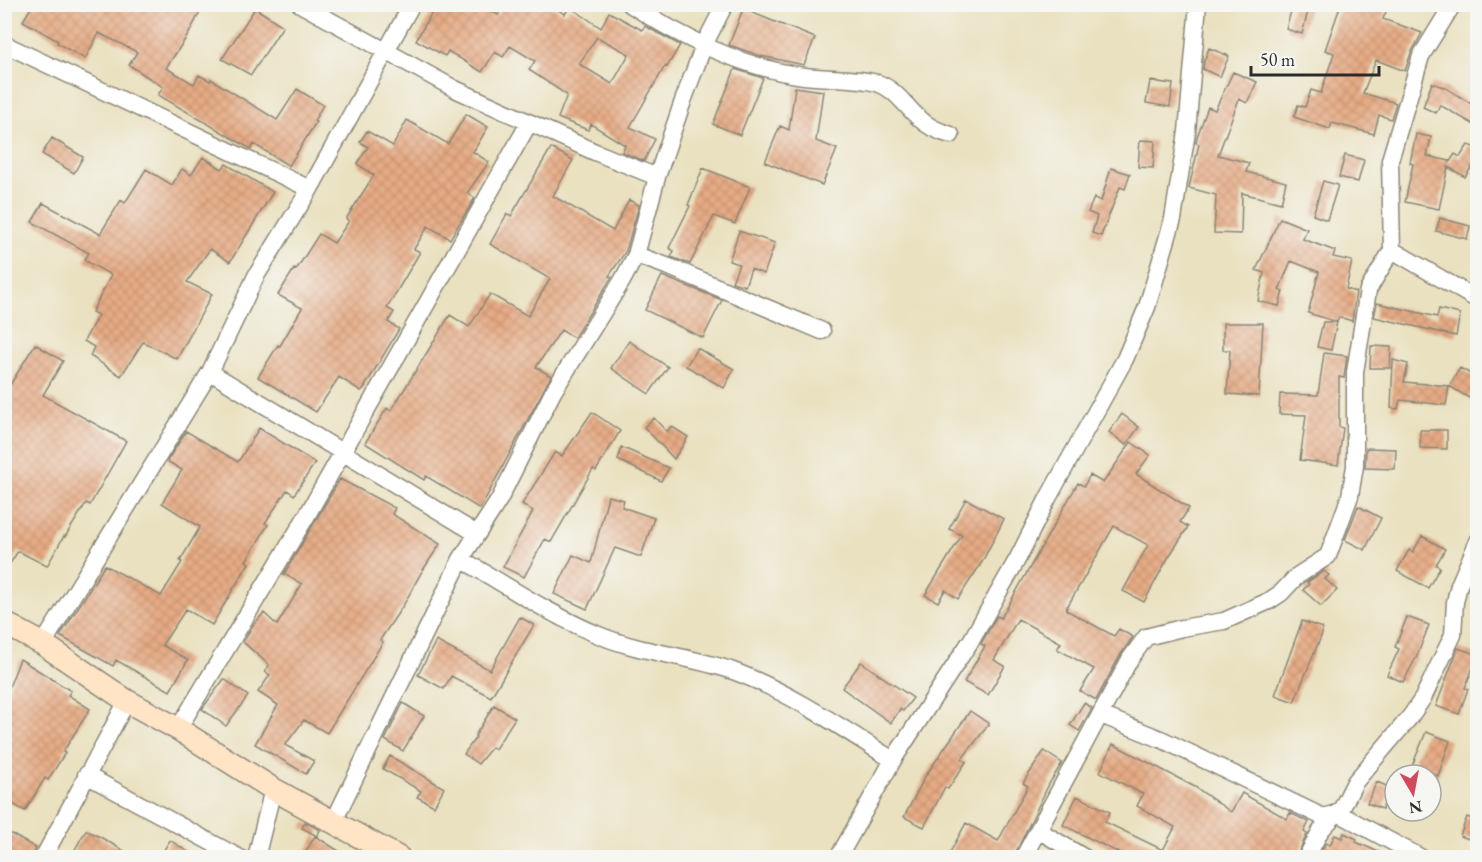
<svg xmlns="http://www.w3.org/2000/svg" width="1482" height="862" font-family="'EB Garamond',serif">
<defs>
<pattern id="building-cross-hatch" width="8" height="8" patternUnits="userSpaceOnUse" patternTransform="scale(1.5)"><rect width="8" height="8" fill="#e6ab84"/><path d="M0 0l8 8M0 8l8-8" fill="none" stroke="#c59372"/></pattern>
</defs>
<rect width="100%" height="100%" fill="#f6f6f2"/>
<filter id="ink" filterUnits="userSpaceOnUse"><feTurbulence type="fractalNoise" baseFrequency=".0167" numOctaves="2"/><feDisplacementMap in="SourceGraphic" scale="12" xChannelSelector="R" yChannelSelector="G"/><feConvolveMatrix kernelMatrix="1 2 1 2 8 2 1 2 1" color-interpolation-filters="sRGB"/></filter>
<filter id="wash" filterUnits="userSpaceOnUse"><feTurbulence type="fractalNoise" baseFrequency=".008" numOctaves="4" result="noise"/><feDisplacementMap in="SourceGraphic" scale="24" xChannelSelector="R" yChannelSelector="G"/><feGaussianBlur stdDeviation="1.35" result="paint"/><feColorMatrix in="noise" values="0 0 0 0 0 0 0 0 0 0 0 0 0 0 0 0 0 1.4 0 .05"/><feComposite in="paint" operator="in"/></filter>
<g filter="url(#wash)">
<rect width="100%" height="100%" fill="#eae1c0"/>
<g id="blocks">
<path fill="url(#building-cross-hatch)" fill-rule="evenodd" d="M33,4H204L188,35L166,68L194,84L199,75L210,81L211,79L277,120L297,89L323,105L314,121L316,122L289,166L254,144L251,149L158,95L163,87L129,65L137,52L99,33L85,59L57,43L58,41L23,21Z
M437,4H478L498,15L504,4H548L565,14L570,7L601,28L609,12L642,30L645,26L680,45L667,67L665,66L630,127L655,139L644,161L622,152L625,145L591,124L588,130L558,118L567,95L529,70L535,61L510,46L503,57L495,52L482,72L448,51L445,56L416,40ZM597,37L629,54L612,84L579,64Z
M1293,4H1310L1302,34L1286,29Z
M1341,4H1389L1383,19L1422,33L1411,53L1405,71L1376,60L1363,93L1396,103L1391,119L1379,115L1374,134L1332,123L1330,129L1294,117L1298,105L1305,107L1311,90L1321,93L1334,53L1325,50Z
M255,8L283,26L251,75L222,59Z
M743,9L815,38L804,65L761,56L729,45Z
M1209,48L1229,56L1220,77L1203,69L1204,61Z
M735,69L763,78L740,135L713,124Z
M1233,72L1257,82L1247,103L1239,99L1218,155L1249,163L1246,172L1286,182L1281,203L1242,193L1241,234L1214,233L1216,195L1189,188L1199,144L1196,143L1197,137L1208,107L1215,110Z
M1150,81L1173,84L1170,107L1146,103Z
M1432,83L1446,88L1478,108V127L1440,105L1436,113L1423,107Z
M795,87L823,91L816,141L837,149L822,185L765,162L780,126L789,130Z
M466,114L488,127L473,152L489,162L467,193L475,198L450,239L428,226L414,249L420,252L387,308L394,312L388,322L399,329L364,388L361,391L339,377L316,412L258,377L278,345L280,346L302,308L278,295L294,269L296,270L319,234L334,243L349,221L346,219L374,175L357,164L368,147L360,142L367,131L393,146L407,120L448,144Z
M1416,134L1431,137L1427,156L1450,161L1449,163L1455,154L1460,157L1468,145L1478,148V158L1465,177L1448,167L1439,209L1405,202L1413,164L1410,163Z
M52,138L83,157L74,173L42,154Z
M1140,140L1155,141L1153,168L1138,167Z
M551,148L573,160L553,196L613,231L629,200L639,205L626,251L609,276L612,277L574,338L561,330L536,367L551,376L480,509L426,476L424,480L365,443L387,408L391,411L450,315L469,327L490,294L528,316L550,279L490,244L507,214L511,216Z
M1345,155L1364,160L1358,182L1339,177Z
M203,157L222,169L226,164L273,192L230,262L210,249L187,282L212,294L177,359L143,342L121,376L90,356L94,347L84,341L98,315L92,312L111,275L84,260L89,253L32,222L43,203L100,234L121,200L125,203L146,169L172,185L182,169L191,175Z
M703,168L750,187L735,224L714,216L690,264L671,257L674,251L669,248L690,206L688,205Z
M1111,168L1130,174L1125,189L1120,187L1101,236L1092,233L1097,216L1088,212L1094,198L1101,201Z
M1323,181L1338,185L1327,220L1313,215Z
M1280,218L1307,229L1303,239L1335,251L1333,257L1352,261L1346,289L1356,292L1352,321L1339,317L1337,322L1308,313L1319,272L1291,261L1279,290L1283,291L1279,306L1258,301L1264,273L1256,270Z
M1440,218L1470,226L1467,239L1436,231Z
M739,231L775,243L764,274L751,269L745,286L732,282L739,264L729,261Z
M662,276L722,300L703,338L645,310Z
M1377,303L1437,317L1439,309L1460,314L1456,336L1374,317Z
M1323,322H1337L1331,350L1317,347Z
M1223,323H1263L1259,396L1227,394L1230,350H1223Z
M629,341L668,367L649,394L611,368Z
M35,344L63,361L43,395L126,441L90,505L86,503L65,537L64,536L47,566L18,551L4,573V395Z
M1371,346L1391,347L1390,368H1370Z
M697,348L734,369L724,388L686,366Z
M1324,353L1347,356L1344,378L1339,377V427L1343,428L1338,465L1300,460L1306,415L1279,414L1280,394L1318,395Z
M1393,360L1408,364L1404,382L1449,386L1446,405L1400,400L1398,409L1391,408Z
M1460,368L1478,378V383L1469,398L1449,386Z
M592,412L620,431L596,471L593,469L551,542L545,539L524,577L503,567L533,511L522,504L555,452L562,456Z
M1122,414L1139,427L1126,445L1109,432Z
M654,418L667,432L671,426L688,437L674,459L644,427Z
M259,428L315,463L294,495L287,490L265,523L268,525L246,561L249,563L212,625L186,609L162,645L188,660L170,691L116,660L113,666L60,636L105,565L161,596L182,562L180,561L200,527L162,503L182,470L167,461L186,431L238,462Z
M1420,430H1447V449L1420,448Z
M1131,442L1150,455L1136,474L1189,508L1180,522L1188,527L1168,558L1144,602L1123,591L1148,545L1114,526L1067,607L1066,610L1114,636L1119,629L1133,637L1121,654L1096,700L1080,691L1094,669L1057,649L1061,643L1018,619L994,660L1005,666L988,695L964,682L985,646L981,644L997,616L1001,618L1078,483L1084,486L1090,475L1103,483Z
M621,447L669,468L661,481L618,460Z
M1366,448L1396,449L1395,469L1365,468Z
M340,479L395,508L392,514L440,544L421,573L404,604L380,640L383,642L327,733L304,720L285,745L314,761L306,774L255,744L278,705L258,692L270,675L265,672L269,665L243,642L253,625L264,613L277,625L302,584L284,574Z
M608,496L624,500L622,507L654,518L641,557L615,548L587,609L554,594L573,555L591,563Z
M966,499L1004,519L982,562L958,599L945,590L938,602L925,595L962,535L949,529Z
M1358,506L1381,518L1365,550L1345,540Z
M1422,536L1445,549L1436,565L1440,567L1428,588L1397,571L1409,550L1413,552Z
M1324,571L1329,575L1325,579L1337,590L1321,606L1303,590L1309,584L1307,582Z
M520,617L534,625L491,697L451,676L444,689L418,675L436,641L490,670Z
M1407,617L1429,625L1417,656L1403,682L1387,675L1399,649L1395,647Z
M1302,621L1322,628V634L1294,702L1275,695Z
M1458,648L1478,655L1465,688L1468,689L1459,714L1436,706Z
M20,659L71,691L68,695L90,709L63,752L65,753L48,780L45,778L25,811L4,799V700Z
M861,662L913,698L903,711L900,709L891,723L842,688Z
M224,679L248,696L226,726L202,709Z
M403,703L424,716L403,751L385,740Z
M1084,703L1092,708L1079,731L1070,725Z
M494,705L515,718L495,749L492,747L478,764L464,754L476,737L475,736Z
M970,711L989,724L962,759L966,762L948,789L945,787L924,827L904,817L926,775Z
M1426,732L1450,741L1438,776L1412,766Z
M1113,744L1195,787L1231,812L1242,793L1287,819L1290,813L1309,822L1304,832L1307,834L1296,858H1129L1063,825L1077,796L1110,812L1105,822L1163,850L1175,827L1137,806L1143,794L1100,772Z
M1044,751L1062,763L1049,784L1013,858H947L966,823L998,841L1028,786L1023,783Z
M390,756L444,788L434,806L417,797L421,791L383,769Z
M1377,782L1391,788L1382,809L1367,803Z
M1467,817L1478,821V842L1460,836Z
M305,822L320,830L317,836L302,828Z
M4,830L36,848L31,858H4Z
M86,830L102,838L136,858H70Z
M1344,833L1357,839L1356,842L1392,858H1318L1326,843L1330,845L1335,835L1342,838Z
M315,836L350,858H302Z
M170,840L197,858H159Z"/>
</g>
</g>
<g filter="url(#ink)">
<use href="#blocks" fill-opacity="0" stroke="#8a8676" stroke-width="1.5"/>
<g fill="none" stroke-linecap="round" stroke-linejoin="round">
<g stroke="#8a8676" stroke-width="19">
<path id="street" d="M300,4L455,89L595,152L657,177
M630,4C680,37 743,68 804,76C827,79 855,77 877,83C896,89 905,106 919,118C928,127 940,132 951,135
M4,44L310,189
M1392,250L1478,300
M636,255L672,268L822,331
M210,372L477,534
M461,559C506,585 552,616 601,636C643,653 690,656 733,671C788,691 844,729 893,760
M43,644L210,372L256,276L310,189L412,4
M1101,715L1163,740L1323,817L1338,813L1422,858
M178,729L306,517L529,123
M86,775L240,858
M334,821L461,559L499,500L553,392L622,281L636,255L657,177L683,101L704,45L725,4
M1038,830L1085,858
M43,858L127,701
M256,858L273,789
M838,858L893,760L972,639L1018,558L1048,498L1125,359L1147,307L1173,219L1187,132L1198,4
M1023,858L1130,659L1146,637L1182,628L1224,621L1269,601L1281,593L1297,576L1328,556L1350,496L1355,466V372L1368,290L1392,250L1390,160L1421,56L1453,4
M1306,858L1321,830L1342,808L1355,782L1410,717L1423,698L1453,635L1455,602L1459,585L1478,541"/>
</g>
<g stroke="#8a8676" stroke-width="25">
<path id="secondary" d="M4,623L43,644L127,701L178,729L273,789L399,858"/>
</g>
<use href="#street" stroke="#fff" stroke-width="16"/>
<use href="#secondary" stroke="#ffe4c6" stroke-width="22"/>
</g>
</g>
<rect width="1482" height="862" fill="none" stroke="#f6f6f2" stroke-width="24"/>
<g transform="translate(1413 793) rotate(170)"><circle r="28" fill="#f6f6f2" stroke="#a5a5a2" stroke-width="1.5"/>
<path d="M0-4.5L10 22L0 15L-10 22Z" fill="#d1495b"/>
<text y="-9" font-size="16" font-weight="bold" text-anchor="middle" fill="#2b2b2b">N</text>
</g>
<path d="M1251 66v9h128v-9" fill="none" stroke="#2b2b2b" stroke-width="3"/>
<text x="1260" y="66" font-size="18" fill="#2b2b2b" stroke="#f6f6f2" stroke-width="4.5" paint-order="stroke">50 m</text>
</svg>
